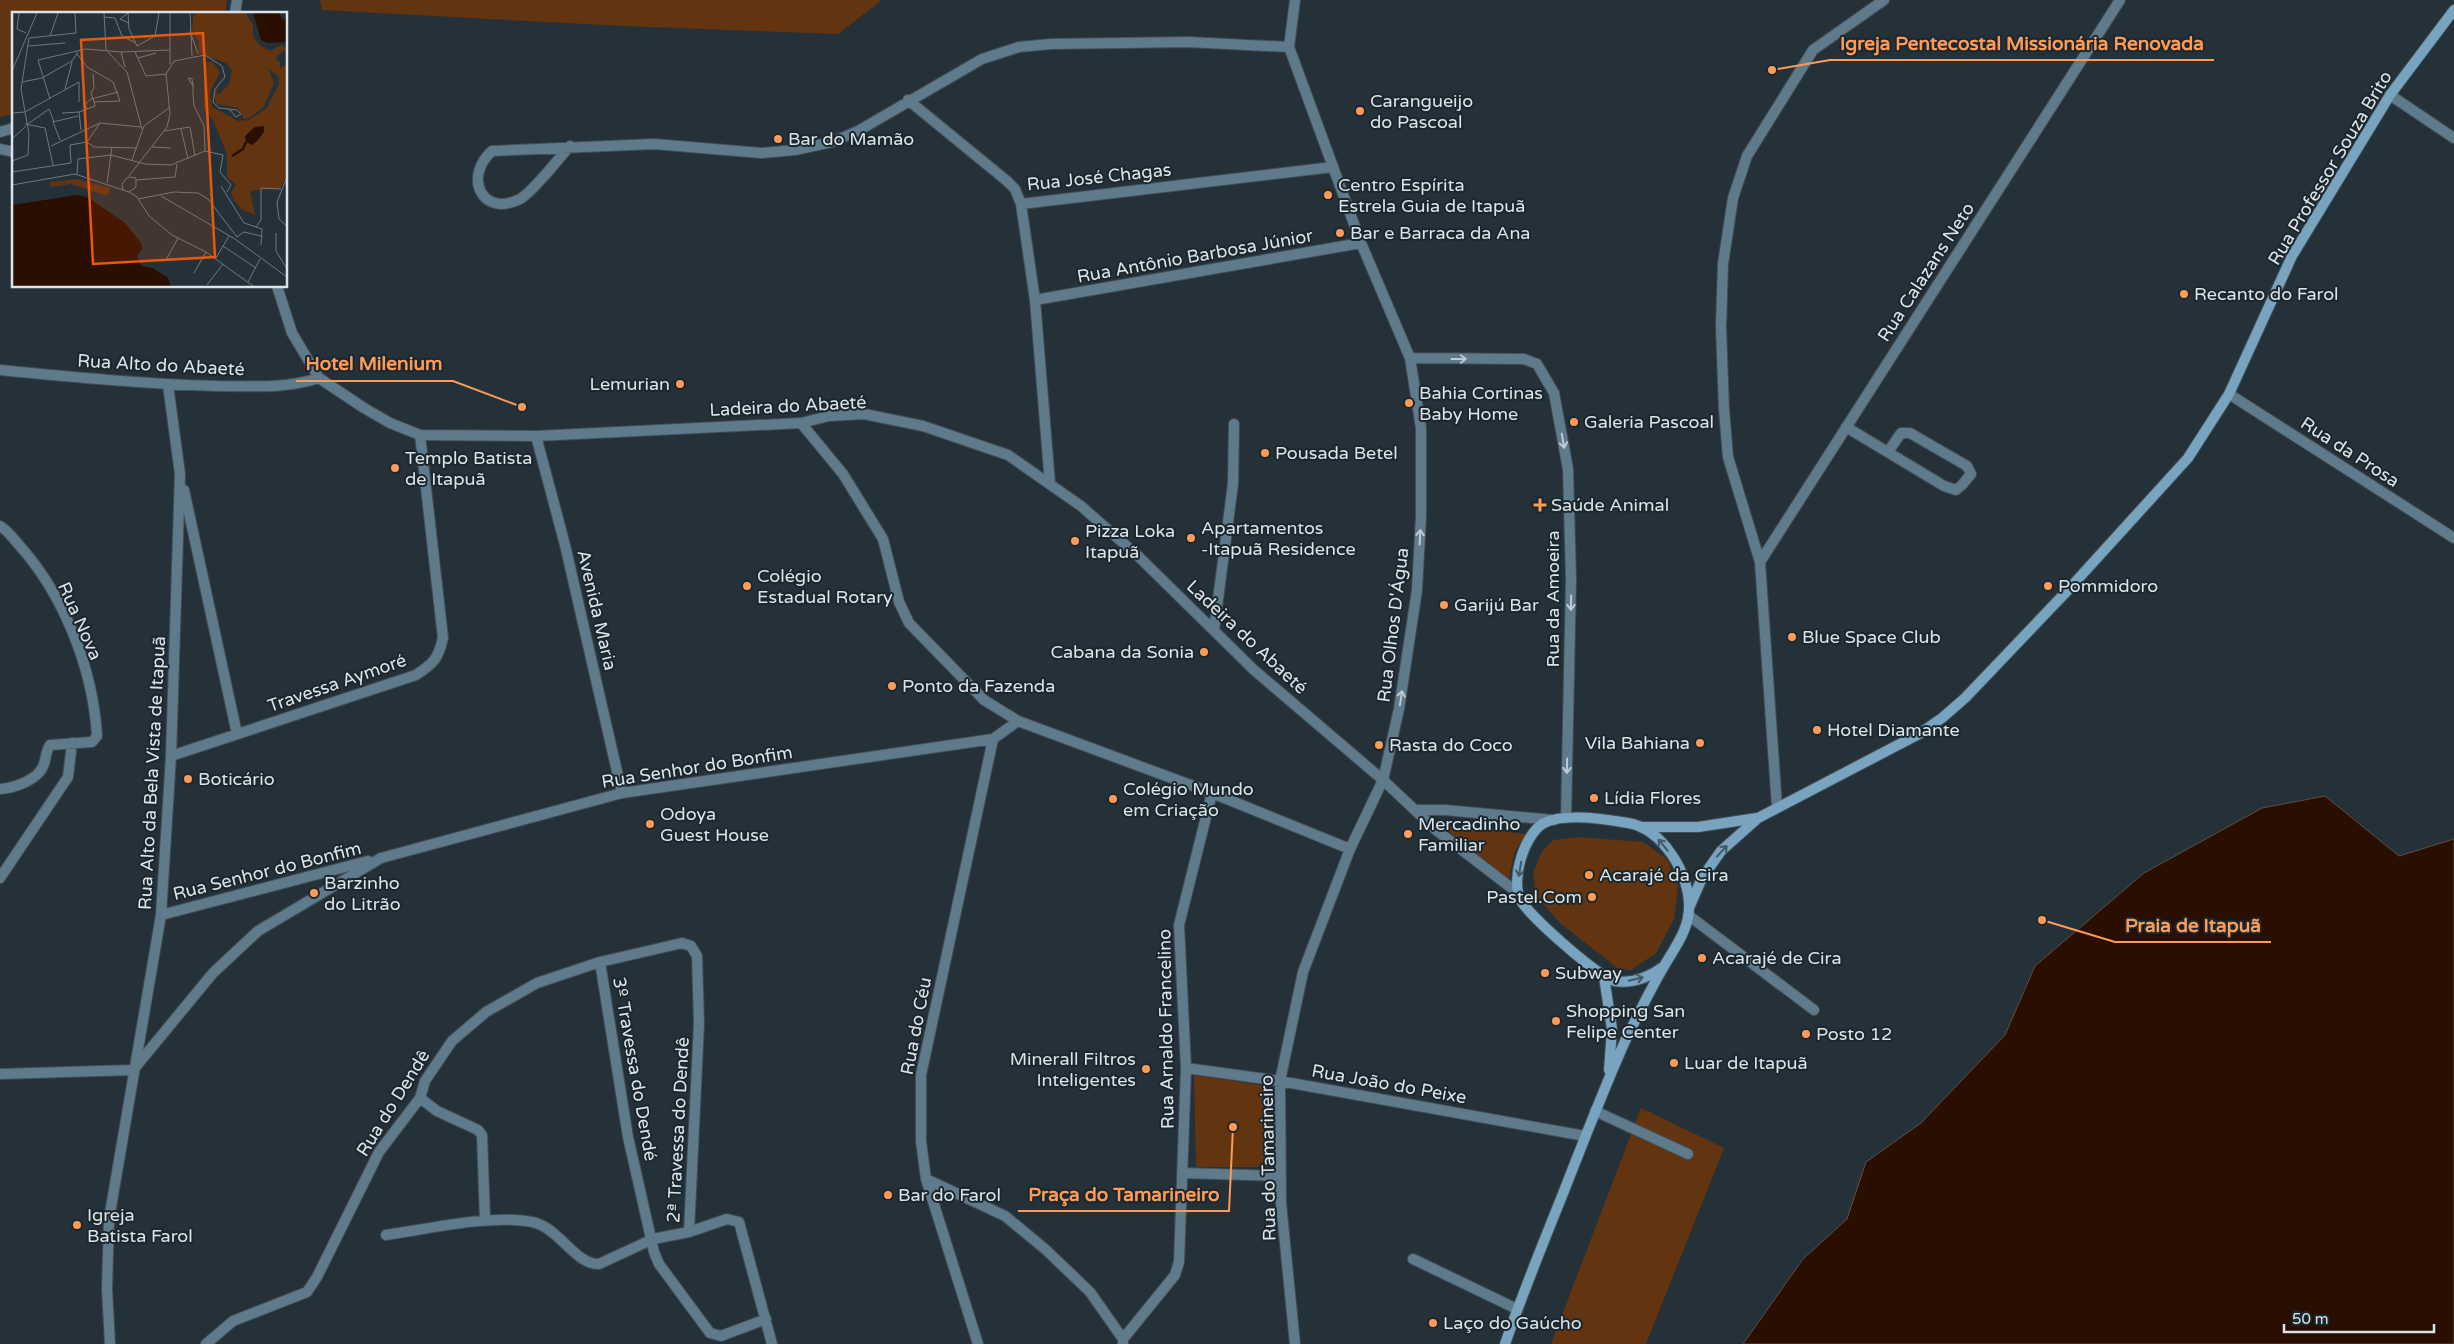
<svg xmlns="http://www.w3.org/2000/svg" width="2454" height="1344" font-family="'Varela Round',sans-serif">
<rect width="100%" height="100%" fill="#253138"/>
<path fill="#633410" d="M0,0H227L225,14H14V114L0,117Z
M320,0H882L838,34L623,26L322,10Z
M1449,825L1526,834L1514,853L1509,880L1446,829Z
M1578,837L1643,842L1667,859L1678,886L1674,919L1656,953L1631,970L1619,969L1561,924L1536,895L1533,872L1542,852L1553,840Z
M1194,1075L1272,1087L1268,1167H1196Z
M1641,1108L1724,1148L1646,1344H1551Z"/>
<path fill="#2a0e00" stroke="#5f4e46" d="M2325,796L2399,856L2454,839V1344H1743L1803,1259L1847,1219L1866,1162L1921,1123L2005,1035L2035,966L2144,873L2262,808Z"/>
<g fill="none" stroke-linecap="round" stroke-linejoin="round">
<g stroke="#424e54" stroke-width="12">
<path id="service" d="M1846,427L1944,486L1956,490L1962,485L1971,474L1967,466L1910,433H1901L1888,452
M536,436L565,545L622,793
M1595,1111L1688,1154
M1413,1259L1517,1309"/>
</g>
<g stroke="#424e54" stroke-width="12">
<path id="minor" d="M1295,0L1289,47L1361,243L1410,358L1421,428V516L1417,590L1399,709L1383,780L1350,849L1303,972L1280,1081L1281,1203L1295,1344
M235,14L237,0
M2390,95L2454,138
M908,100L1007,181L1015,189L1021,204L1035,300L1050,484
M570,146C559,158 533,192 520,199C482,218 463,177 492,151L654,144L761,153L795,150L832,142L858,131L982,59L1019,47L1051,44L1188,42L1289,47
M1021,204L1333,167
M1035,300L1361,243
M1410,358L1524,359L1537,364L1554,393L1568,469L1571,579L1566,818
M0,370C72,377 144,384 217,386C253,386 284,389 319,378
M2229,394L2454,538
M801,423L843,474L883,539L899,602L909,623L984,700L1018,721L1212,793L1350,849
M184,490L237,734
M0,526C7,530 13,538 19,545C64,595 93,669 97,736L92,742L50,745C46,751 46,758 44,764C39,780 14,788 0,789
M1760,562L2120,0
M1214,630L1233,484L1234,424
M171,756L416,675C434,663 438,659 443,638L420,435
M1777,807L1760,562L1728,457L1724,409L1721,327L1723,264L1733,198L1747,156L1813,50L1884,0
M0,878L68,777L72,743
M161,915L368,861
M1688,915L1814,1010
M600,962L628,1137L654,1252L659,1264L710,1333L721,1336L766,1319
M1186,1068L1280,1081L1585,1136
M133,1070L213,973L258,931L381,858L622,793L993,739L1018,721
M0,1074L133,1070
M420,1098L437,1111L478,1130L482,1135L485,1220
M1183,1173L1281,1176
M926,1179L1005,1216L1045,1249L1090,1292L1123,1339V1344
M689,1232L727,1219L739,1222L772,1344
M1123,1339L1175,1275L1179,1262L1186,1068L1179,925L1212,793
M110,1344L107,1289L109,1219L161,915L171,756L180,474L168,385
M206,1344L233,1321L307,1292L317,1277L379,1152L420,1098L425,1081L452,1041L486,1012L537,983L600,962L682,943L691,946L697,956L699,1023L689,1232L653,1239L599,1264C575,1265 559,1227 532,1222C493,1214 427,1229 386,1235
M978,1344L926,1179L921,1141V1075L993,739"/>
</g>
<g stroke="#424e54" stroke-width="12">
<path id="tertiary" d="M0,132L14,128
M0,149L14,152
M277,286L292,333L319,378L364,408L390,423L420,435L536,436L801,423L829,416L864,414L923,426L1008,455L1081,506L1138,556L1254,670L1383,780L1436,830L1518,893
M1417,810H1445L1554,820"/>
</g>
<g stroke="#424e54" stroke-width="12">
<path id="secondary" d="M1643,827H1698L1757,818
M1689,908L1702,878L1721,851L1758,818L1919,734L1942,718L1965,698L2068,590L2188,458L2229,394L2292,256L2390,95L2454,10
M1604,977L1612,1029L1609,1070
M1505,1344C1523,1292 1544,1241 1564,1191C1584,1140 1604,1088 1626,1039C1638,1015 1650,990 1663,968C1673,950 1689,930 1689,908C1690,874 1663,829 1628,823C1606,819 1564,813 1544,823C1524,834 1511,879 1520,899C1527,914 1599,978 1615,981C1632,984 1649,977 1663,967"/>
</g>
<use href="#service" stroke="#5f7a8b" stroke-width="10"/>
<use href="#minor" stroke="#5f7a8b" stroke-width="10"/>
<use href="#tertiary" stroke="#5f7a8b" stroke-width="10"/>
<use href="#secondary" stroke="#78a4c0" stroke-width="10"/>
</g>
<defs><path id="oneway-shaft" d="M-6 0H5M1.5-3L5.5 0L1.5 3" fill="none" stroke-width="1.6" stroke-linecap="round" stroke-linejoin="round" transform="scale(1.25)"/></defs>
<g stroke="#bdcad2">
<use href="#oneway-shaft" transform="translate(1459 359)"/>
<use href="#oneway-shaft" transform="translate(1563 441) rotate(80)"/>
<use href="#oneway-shaft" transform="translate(1420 537) rotate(-87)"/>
<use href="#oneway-shaft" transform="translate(1571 603) rotate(91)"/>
<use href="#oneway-shaft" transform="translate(1401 698) rotate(-81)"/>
<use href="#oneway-shaft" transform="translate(1567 766) rotate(91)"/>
</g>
<g stroke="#405968">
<use href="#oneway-shaft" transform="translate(1663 845) rotate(-129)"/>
<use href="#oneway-shaft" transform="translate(1722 851) rotate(-48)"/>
<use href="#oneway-shaft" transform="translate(1520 869) rotate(99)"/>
<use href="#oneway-shaft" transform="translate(1636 979) rotate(-13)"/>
</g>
<g fill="#fe9c57" stroke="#1b272e" stroke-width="2">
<circle cx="1360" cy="111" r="5"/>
<circle cx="778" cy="139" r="5"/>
<circle cx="1328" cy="195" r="5"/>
<circle cx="1340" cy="233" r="5"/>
<circle cx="2184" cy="294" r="5"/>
<circle cx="680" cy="384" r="5"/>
<circle cx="1409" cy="403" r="5"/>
<circle cx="1574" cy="422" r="5"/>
<circle cx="1265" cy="453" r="5"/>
<circle cx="395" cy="468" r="5"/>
<path d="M1537.5 497.5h5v5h5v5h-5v5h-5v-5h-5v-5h5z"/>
<circle cx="1191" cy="538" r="5"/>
<circle cx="1075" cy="541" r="5"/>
<circle cx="747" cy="586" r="5"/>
<circle cx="2048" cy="586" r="5"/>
<circle cx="1444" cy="605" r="5"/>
<circle cx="1792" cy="637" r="5"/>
<circle cx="1204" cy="652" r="5"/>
<circle cx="892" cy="686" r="5"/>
<circle cx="1817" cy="730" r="5"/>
<circle cx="1700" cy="743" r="5"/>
<circle cx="1379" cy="745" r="5"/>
<circle cx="188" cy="779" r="5"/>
<circle cx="1594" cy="798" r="5"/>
<circle cx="1113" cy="799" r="5"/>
<circle cx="650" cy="824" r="5"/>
<circle cx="1408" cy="834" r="5"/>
<circle cx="1589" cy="875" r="5"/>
<circle cx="314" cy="893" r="5"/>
<circle cx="1592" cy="897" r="5"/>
<circle cx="1702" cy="958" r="5"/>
<circle cx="1545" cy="973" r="5"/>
<circle cx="1556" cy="1021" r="5"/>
<circle cx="1806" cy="1034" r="5"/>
<circle cx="1674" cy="1063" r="5"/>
<circle cx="1146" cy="1069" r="5"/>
<circle cx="888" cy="1195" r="5"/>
<circle cx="77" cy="1225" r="5"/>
<circle cx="1433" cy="1323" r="5"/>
</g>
<g text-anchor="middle" stroke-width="4" stroke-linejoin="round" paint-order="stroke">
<g font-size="18" fill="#dce4e9" stroke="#1b272e" text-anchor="start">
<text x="1370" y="107">Carangueijo<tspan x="1370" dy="21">do Pascoal</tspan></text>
<text x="788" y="145">Bar do Mamão</text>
<text x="1338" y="191">Centro Espírita<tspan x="1338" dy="21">Estrela Guia de Itapuã</tspan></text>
<text x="1350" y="239">Bar e Barraca da Ana</text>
<text x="2194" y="300">Recanto do Farol</text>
<text x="670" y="390" text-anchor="end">Lemurian</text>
<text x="1419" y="399">Bahia Cortinas<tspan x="1419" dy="21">Baby Home</tspan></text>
<text x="1584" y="428">Galeria Pascoal</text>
<text x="1275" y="459">Pousada Betel</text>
<text x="405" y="464">Templo Batista<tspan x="405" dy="21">de Itapuã</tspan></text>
<text x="1551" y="511">Saúde Animal</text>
<text x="1201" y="534">Apartamentos<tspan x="1201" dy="21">-Itapuã Residence</tspan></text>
<text x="1085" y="537">Pizza Loka<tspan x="1085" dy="21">Itapuã</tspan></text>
<text x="757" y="582">Colégio<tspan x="757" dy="21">Estadual Rotary</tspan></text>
<text x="2058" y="592">Pommidoro</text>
<text x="1454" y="611">Garijú Bar</text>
<text x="1802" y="643">Blue Space Club</text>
<text x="1194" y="658" text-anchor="end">Cabana da Sonia</text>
<text x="902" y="692">Ponto da Fazenda</text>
<text x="1827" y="736">Hotel Diamante</text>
<text x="1690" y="749" text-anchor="end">Vila Bahiana</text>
<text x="1389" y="751">Rasta do Coco</text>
<text x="198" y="785">Boticário</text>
<text x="1123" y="795">Colégio Mundo<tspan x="1123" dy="21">em Criação</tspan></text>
<text x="1604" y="804">Lídia Flores</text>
<text x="660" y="820">Odoya<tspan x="660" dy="21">Guest House</tspan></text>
<text x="1418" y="830">Mercadinho<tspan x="1418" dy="21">Familiar</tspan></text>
<text x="1599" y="881">Acarajé da Cira</text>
<text x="324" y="889">Barzinho<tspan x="324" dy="21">do Litrão</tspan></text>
<text x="1582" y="903" text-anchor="end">Pastel.Com</text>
<text x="1712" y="964">Acarajé de Cira</text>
<text x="1555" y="979">Subway</text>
<text x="1566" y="1017">Shopping San<tspan x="1566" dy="21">Felipe Center</tspan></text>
<text x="1816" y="1040">Posto 12</text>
<text x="1136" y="1065" text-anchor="end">Minerall Filtros<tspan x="1136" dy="21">Inteligentes</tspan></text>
<text x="1684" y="1069">Luar de Itapuã</text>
<text x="898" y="1201">Bar do Farol</text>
<text x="87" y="1221">Igreja<tspan x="87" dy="21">Batista Farol</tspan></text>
<text x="1443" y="1329">Laço do Gaúcho</text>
</g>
<g font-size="18" fill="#dce4e9" stroke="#1b272e">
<text transform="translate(2330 168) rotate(-59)" y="6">Rua Professor Souza Brito</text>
<text transform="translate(1099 177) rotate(-6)" y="6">Rua José Chagas</text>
<text transform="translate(1195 256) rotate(-10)" y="6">Rua Antônio Barbosa Júnior</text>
<text transform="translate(1926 272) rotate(-57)" y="6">Rua Calazans Neto</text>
<text transform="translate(161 365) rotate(3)" y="6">Rua Alto do Abaeté</text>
<text transform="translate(788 406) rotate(-3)" y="6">Ladeira do Abaeté</text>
<text transform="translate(2350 452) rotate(33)" y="6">Rua da Prosa</text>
<text transform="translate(1553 599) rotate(-90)" y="6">Rua da Amoeira</text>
<text transform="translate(597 610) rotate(77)" y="6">Avenida Maria</text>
<text transform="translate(80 621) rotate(66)" y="6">Rua Nova</text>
<text transform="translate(1393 625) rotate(-83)" y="6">Rua Olhos D'Água</text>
<text transform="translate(1247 637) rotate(43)" y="6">Ladeira do Abaeté</text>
<text transform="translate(337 683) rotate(-19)" y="6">Travessa Aymoré</text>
<text transform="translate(697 767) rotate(-9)" y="6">Rua Senhor do Bonfim</text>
<text transform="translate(152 773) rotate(-87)" y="6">Rua Alto da Bela Vista de Itapuã</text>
<text transform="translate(267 871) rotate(-14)" y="6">Rua Senhor do Bonfim</text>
<text transform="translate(916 1026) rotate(-79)" y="6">Rua do Céu</text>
<text transform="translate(1166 1029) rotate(-91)" y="6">Rua Arnaldo Francelino</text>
<text transform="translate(635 1069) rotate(80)" y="6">3º Travessa do Dendé</text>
<text transform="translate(1389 1084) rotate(10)" y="6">Rua João do Peixe</text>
<text transform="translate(393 1103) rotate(-58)" y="6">Rua do Dendê</text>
<text transform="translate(678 1130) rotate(-87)" y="6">2ª Travessa do Dendê</text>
<text transform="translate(1268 1158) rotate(-91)" y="6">Rua do Tamarineiro</text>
</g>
</g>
<g transform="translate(12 12)">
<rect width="275" height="275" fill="#253138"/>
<path d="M185,1H234L241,13V25L249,34L258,39L270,33L275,37L265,43L264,48L268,50V56L273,53L275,56V165L268,176L238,179L243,203L229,197L221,186L219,181L224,172L215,165V142L201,108L192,98V51L200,49L208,60L198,81L200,95L226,109L237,108L255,96L267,72V65L256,56L262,71L252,94L239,105L232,107L226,96L204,92L202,83L205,76L208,74L204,81L207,82L217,72L220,58L214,51L187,41V29L180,19L181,4ZM65,167L98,176L95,184L59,172L39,175L38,170Z" fill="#633410"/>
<path d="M241,1H267L270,8L275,6V30L255,31L249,28ZM252,114V120L245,129L240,133L234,130L233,124L243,115ZM65,183L75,185L113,211L129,231L130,237L125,244L129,254L140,256L155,265L159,274H0V193Z" fill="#2a0e00"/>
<path fill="none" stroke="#2a0e00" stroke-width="2.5" d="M220,144L231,137L234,130"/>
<path fill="none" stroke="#6e797f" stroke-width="1" d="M7,1L5,17L14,21M92,1L94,38M116,1L117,17L125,34L143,24L147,1M116,1L108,7L117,11M158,1V52M178,1L180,44M92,5L103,6L110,24L124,31M178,19L186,42M38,24L46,1M17,26L64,21L63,1M16,34L53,31M95,39L115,60L130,117M109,40L113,55M123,40L134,64L154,62M65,42L75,55L101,70L108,89L82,90L79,81L82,76L81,62M126,46L144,41M0,59L25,1M10,70L30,66L60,49L66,40M181,74L176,66L180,67L181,74V82L182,94L192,114L193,139M53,77L60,50M38,87L26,48L74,37L109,40L157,38M75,97L73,92L79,87L106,80M0,101L13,100L67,70V90M50,101L68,100M13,112L33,116L41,153M16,112L37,97L42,110M178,115L183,144M169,117L176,147M69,118L67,100L83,94L82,90M152,119L178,115M0,127L14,114M48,128L41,110L66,104M75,130L82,135L125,136M39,134L88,111L129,115M140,135L159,136M193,139L211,143L208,160L219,173L215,180M66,147L99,143L133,152L159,153L193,139M120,148L132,114L157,96M0,149L16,143L17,122L9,77L17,26M0,160L59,151L58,133L75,130L88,111M65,162L66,147M117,164L155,115L158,102L154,62L162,49L193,43L210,54L213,65L203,77L201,90L207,96L225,98L229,102L224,105L218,98M275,165L265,190L267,207L275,214M124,168L163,165L165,152M95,171L100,135M0,173L63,162L117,180L124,175V166L116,165L110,172L111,178M209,174L232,211L250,217L249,233M117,180L125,185L137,204L160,223L194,240L241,274M149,184L223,227L275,265M126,187L162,180L186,181L196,187L225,225M244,215L249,208V176L269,177M264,221V239L275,257M225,225L232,220L249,224M211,234L244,256M204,246L217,224M154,248L166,226M182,261L194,240M236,270L248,247M195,273L211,252"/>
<path fill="#e8590c" fill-opacity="0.15" stroke="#e8590c" stroke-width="2.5" d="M191,21L203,245L81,252L69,28Z"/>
<rect width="275" height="275" fill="none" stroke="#dce4e9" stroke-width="2.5"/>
</g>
<path fill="none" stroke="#fe9c57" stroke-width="2" d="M1772 70L1830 60H2214M522 407L453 381H296M2042 920L2115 942H2271M1233 1127L1229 1211H1018"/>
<g fill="#fe9c57" stroke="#1b272e" stroke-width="2">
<circle cx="1772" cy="70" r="5"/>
<circle cx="522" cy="407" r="5"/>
<circle cx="2042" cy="920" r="5"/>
<circle cx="1233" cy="1127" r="5"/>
</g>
<g font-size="19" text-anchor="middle" font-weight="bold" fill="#fe9c57" stroke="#1b272e" stroke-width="4" stroke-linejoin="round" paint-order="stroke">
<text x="2022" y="50">Igreja Pentecostal Missionária Renovada</text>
<text x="374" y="370">Hotel Milenium</text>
<text x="2193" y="932">Praia de Itapuã</text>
<text x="1124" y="1201">Praça do Tamarineiro</text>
</g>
<path d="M2284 1324v8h150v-8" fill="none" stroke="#dce4e9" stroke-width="2.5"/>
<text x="2292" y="1324" font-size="15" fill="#dce4e9" stroke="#1b272e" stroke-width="4" paint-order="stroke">50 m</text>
</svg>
